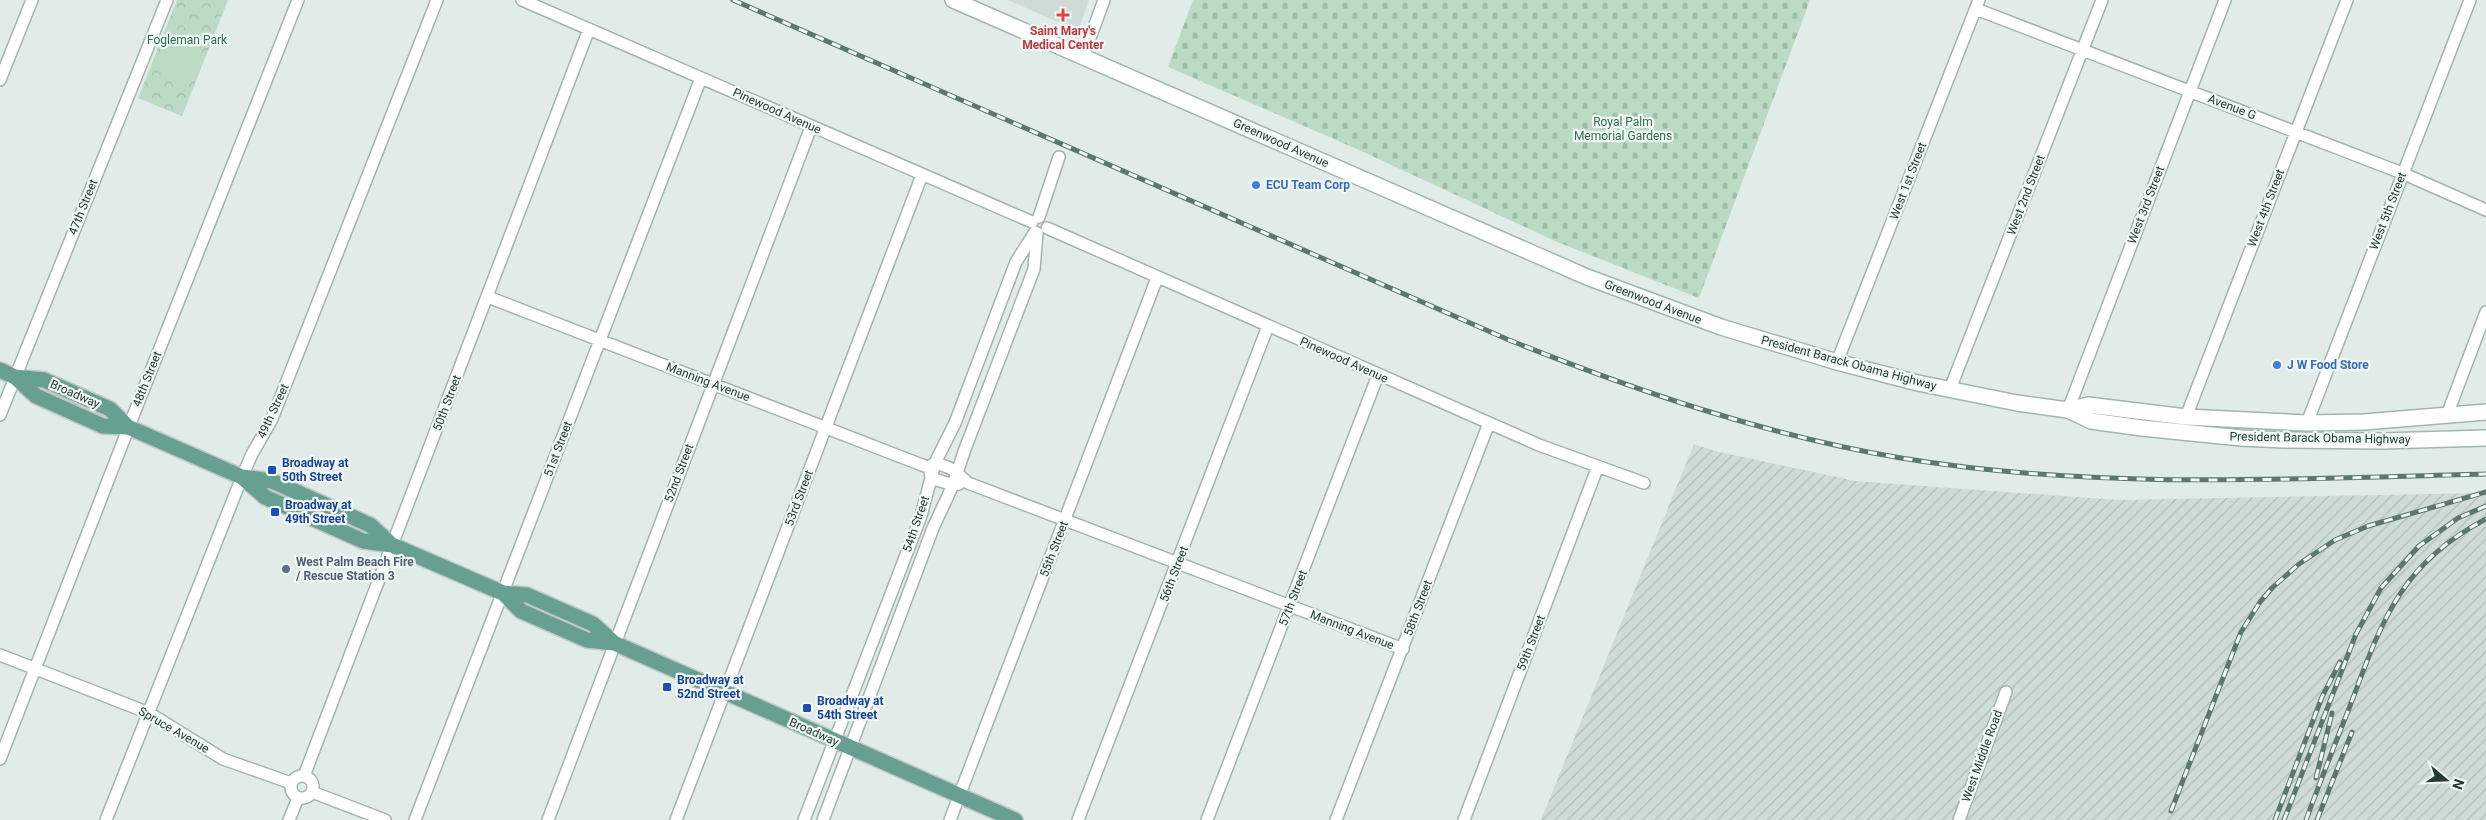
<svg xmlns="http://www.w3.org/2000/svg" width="2486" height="820" font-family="Roboto,sans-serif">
<defs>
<pattern id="industrial-furrows" width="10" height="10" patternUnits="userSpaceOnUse" patternTransform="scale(1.25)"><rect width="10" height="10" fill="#cfdbd6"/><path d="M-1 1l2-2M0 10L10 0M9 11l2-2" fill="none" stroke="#b1bdb8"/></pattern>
<pattern id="forest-crowns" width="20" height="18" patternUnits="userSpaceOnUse" patternTransform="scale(1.25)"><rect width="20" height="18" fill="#bbdbc4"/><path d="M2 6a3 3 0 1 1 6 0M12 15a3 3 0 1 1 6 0" fill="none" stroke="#a0bda9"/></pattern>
<pattern id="cemetery-stones" width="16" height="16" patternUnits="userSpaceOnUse" patternTransform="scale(1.25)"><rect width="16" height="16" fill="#bbdbc4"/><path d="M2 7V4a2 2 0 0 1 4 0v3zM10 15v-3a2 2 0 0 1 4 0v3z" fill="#a0bda9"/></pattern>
</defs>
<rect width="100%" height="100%" fill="#e1ebe7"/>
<path fill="#cfdbd6" d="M1008,0H1089L1078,31Z"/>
<path fill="url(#industrial-furrows)" d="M1694,444L1715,451L1855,481L2119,500L2486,493V820H1541Z"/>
<path fill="url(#forest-crowns)" d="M177,0H228L182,116L138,98Z"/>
<path fill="url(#cemetery-stones)" d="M1193,0H1810L1699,298L1555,241L1357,149L1168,67Z"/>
<path fill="#bbdbc4" d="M165,41L204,57L194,82L155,66Z"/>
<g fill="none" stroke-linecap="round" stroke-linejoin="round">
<g stroke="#a4b3ae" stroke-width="14">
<path id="street" d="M522,0L1032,222
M1976,9L2402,173L2486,210
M1083,57L1104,0
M0,80L32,0
M1039,217L1059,157
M1047,228L1539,445L1644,483
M488,297L922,465L928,467L935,463C956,469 954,471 968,483L1403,649
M1837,362L1979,0
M1950,389L2102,0
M2068,410L2225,0
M0,415L167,0
M2447,415L2486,312
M2186,417L2347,0
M2307,423L2470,0
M930,471L931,478L953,485L959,484
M0,655L149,713L223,759L291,783
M0,759L135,411L298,0
M291 787a11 11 0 1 1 22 0a11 11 0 1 1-22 0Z
M304,776L589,29
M312,792L385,820
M106,820L242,477L252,454L272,419L437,0
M289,820L298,798
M415,820L701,78
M548,820L811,127
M676,820L922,175
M804,820L921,516L935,463L955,423L1016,262L1035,232
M823,820L933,528L953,485L965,449L1034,269L1037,233
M950,820L1157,278
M1078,820L1268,326
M1207,820L1378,375
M1336,820L1489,423
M1464,820L1598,466
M1959,820L2006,692"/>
</g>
<g stroke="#a0b6af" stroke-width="18">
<path id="secondary" d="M953,0L1587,277L1721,327L1837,362L1918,383L2017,403L2068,410L2091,421L2142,428L2241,438L2284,440L2382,441L2486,438
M2068,410L2088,405L2186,417L2307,423L2364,422L2486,412"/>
</g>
<g stroke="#c1c8c6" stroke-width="18">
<path id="primary" d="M0,370L15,377L44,380L110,409L128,427
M15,377L36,396L103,426L128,427L242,477L272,481L370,525L392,545
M242,477L265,497L363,541L392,545L503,593L527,595L593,624L614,643
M503,593L521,611L587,640L614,643L1015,820"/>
</g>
<use href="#street" stroke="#fff" stroke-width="11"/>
<use href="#secondary" stroke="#fff" stroke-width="15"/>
<use href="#primary" stroke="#679f91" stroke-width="15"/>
<g stroke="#5c7770" stroke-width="5">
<path id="rail" d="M733,0L1509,340C1637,391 1765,435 1901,458C2095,490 2291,479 2486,474
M2316,778L2332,713
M2171,811L2241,632L2260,602L2272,588L2299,564L2335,540L2368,526L2486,492
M2275,820L2322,697L2340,662
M2284,820L2356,634L2381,588L2419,546L2458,518L2486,506
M2306,820C2320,782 2335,744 2350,706C2382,621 2400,564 2486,519
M2317,820L2352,732"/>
</g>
<use href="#rail" stroke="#f1f8f5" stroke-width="3" stroke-dasharray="9" stroke-linecap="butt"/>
</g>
<path fill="#e0444e" stroke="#f1f8f5" stroke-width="2" d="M1060.5 7.5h5v5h5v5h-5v5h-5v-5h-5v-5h5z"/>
<g fill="#3f7fe0" stroke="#f1f8f5" stroke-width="2">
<circle cx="1256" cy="185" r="5"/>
<circle cx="2277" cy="365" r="5"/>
</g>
<g fill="#1a4fb4" stroke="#f1f8f5" stroke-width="2">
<rect x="267" y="465" width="10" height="10" rx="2.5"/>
<rect x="270" y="507" width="10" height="10" rx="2.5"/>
<rect x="662" y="682" width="10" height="10" rx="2.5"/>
<rect x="802" y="703" width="10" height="10" rx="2.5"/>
</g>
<circle fill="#5c6f8a" stroke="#f1f8f5" stroke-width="2" cx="286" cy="569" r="5"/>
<g text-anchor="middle" stroke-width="4.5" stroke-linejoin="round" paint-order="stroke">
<g font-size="12" font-weight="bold" fill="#be3a42" stroke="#f1f8f5">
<text x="1063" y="35">Saint Mary's<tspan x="1063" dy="14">Medical Center</tspan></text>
</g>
<g font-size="12" fill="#2e7049" stroke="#f1f8f5">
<text x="187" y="44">Fogleman Park</text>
<text x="1623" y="126">Royal Palm<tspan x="1623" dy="14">Memorial Gardens</tspan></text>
</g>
<g font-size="12" fill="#223b35" stroke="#f1f8f5">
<text transform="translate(2232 107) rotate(21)" y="4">Avenue G</text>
<text transform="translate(777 111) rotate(24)" y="4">Pinewood Avenue</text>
<text transform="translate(1281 143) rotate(24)" y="4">Greenwood Avenue</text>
<text transform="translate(1908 181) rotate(-69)" y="4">West 1st Street</text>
<text transform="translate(2026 195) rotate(-69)" y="4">West 2nd Street</text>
<text transform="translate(2146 205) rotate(-69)" y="4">West 3rd Street</text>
<text transform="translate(83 207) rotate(-68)" y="4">47th Street</text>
<text transform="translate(2266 208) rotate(-69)" y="4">West 4th Street</text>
<text transform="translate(2388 211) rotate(-69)" y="4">West 5th Street</text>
<text transform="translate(1653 302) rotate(21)" y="4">Greenwood Avenue</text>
<text transform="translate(1344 360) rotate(24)" y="4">Pinewood Avenue</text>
<text transform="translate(1849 363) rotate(15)" y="4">President Barack Obama Highway</text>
<text transform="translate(147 379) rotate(-68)" y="4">48th Street</text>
<text transform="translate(708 382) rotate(21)" y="4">Manning Avenue</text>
<text transform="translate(75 394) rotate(24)" y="4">Broadway</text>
<text transform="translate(447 403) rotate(-69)" y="4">50th Street</text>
<text transform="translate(273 411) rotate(-65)" y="4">49th Street</text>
<text transform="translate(2320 438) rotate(1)" y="4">President Barack Obama Highway</text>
<text transform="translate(558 449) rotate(-69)" y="4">51st Street</text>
<text transform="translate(679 473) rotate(-69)" y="4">52nd Street</text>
<text transform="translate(799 498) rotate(-69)" y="4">53rd Street</text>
<text transform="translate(916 524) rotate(-71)" y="4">54th Street</text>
<text transform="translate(1054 549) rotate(-69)" y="4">55th Street</text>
<text transform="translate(1174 574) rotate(-69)" y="4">56th Street</text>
<text transform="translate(1293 598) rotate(-69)" y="4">57th Street</text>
<text transform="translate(1418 608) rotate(-69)" y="4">58th Street</text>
<text transform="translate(1352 630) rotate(21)" y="4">Manning Avenue</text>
<text transform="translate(1531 643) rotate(-69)" y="4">59th Street</text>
<text transform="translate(174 730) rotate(30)" y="4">Spruce Avenue</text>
<text transform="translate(814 732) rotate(24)" y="4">Broadway</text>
<text transform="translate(1982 756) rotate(-70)" y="4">West Middle Road</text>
</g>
<g font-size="12" font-weight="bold" fill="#366cbe" stroke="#f1f8f5" text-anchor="start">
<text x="1266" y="189">ECU Team Corp</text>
<text x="2287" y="369">J W Food Store</text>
</g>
<g font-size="12" font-weight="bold" fill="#164399" stroke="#f1f8f5" text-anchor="start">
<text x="282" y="467">Broadway at<tspan x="282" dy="14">50th Street</tspan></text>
<text x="285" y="509">Broadway at<tspan x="285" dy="14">49th Street</tspan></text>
<text x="677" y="684">Broadway at<tspan x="677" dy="14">52nd Street</tspan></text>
<text x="817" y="705">Broadway at<tspan x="817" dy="14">54th Street</tspan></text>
</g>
<g font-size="12" font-weight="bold" fill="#4e5e75" stroke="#f1f8f5" text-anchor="start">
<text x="296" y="566">West Palm Beach Fire<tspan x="296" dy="14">/ Rescue Station 3</tspan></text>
</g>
</g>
<g transform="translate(2446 780) rotate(109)" stroke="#f1f8f5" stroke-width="4" paint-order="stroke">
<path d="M0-4L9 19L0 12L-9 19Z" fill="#223b35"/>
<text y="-8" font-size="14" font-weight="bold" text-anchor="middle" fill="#223b35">N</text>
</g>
</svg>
